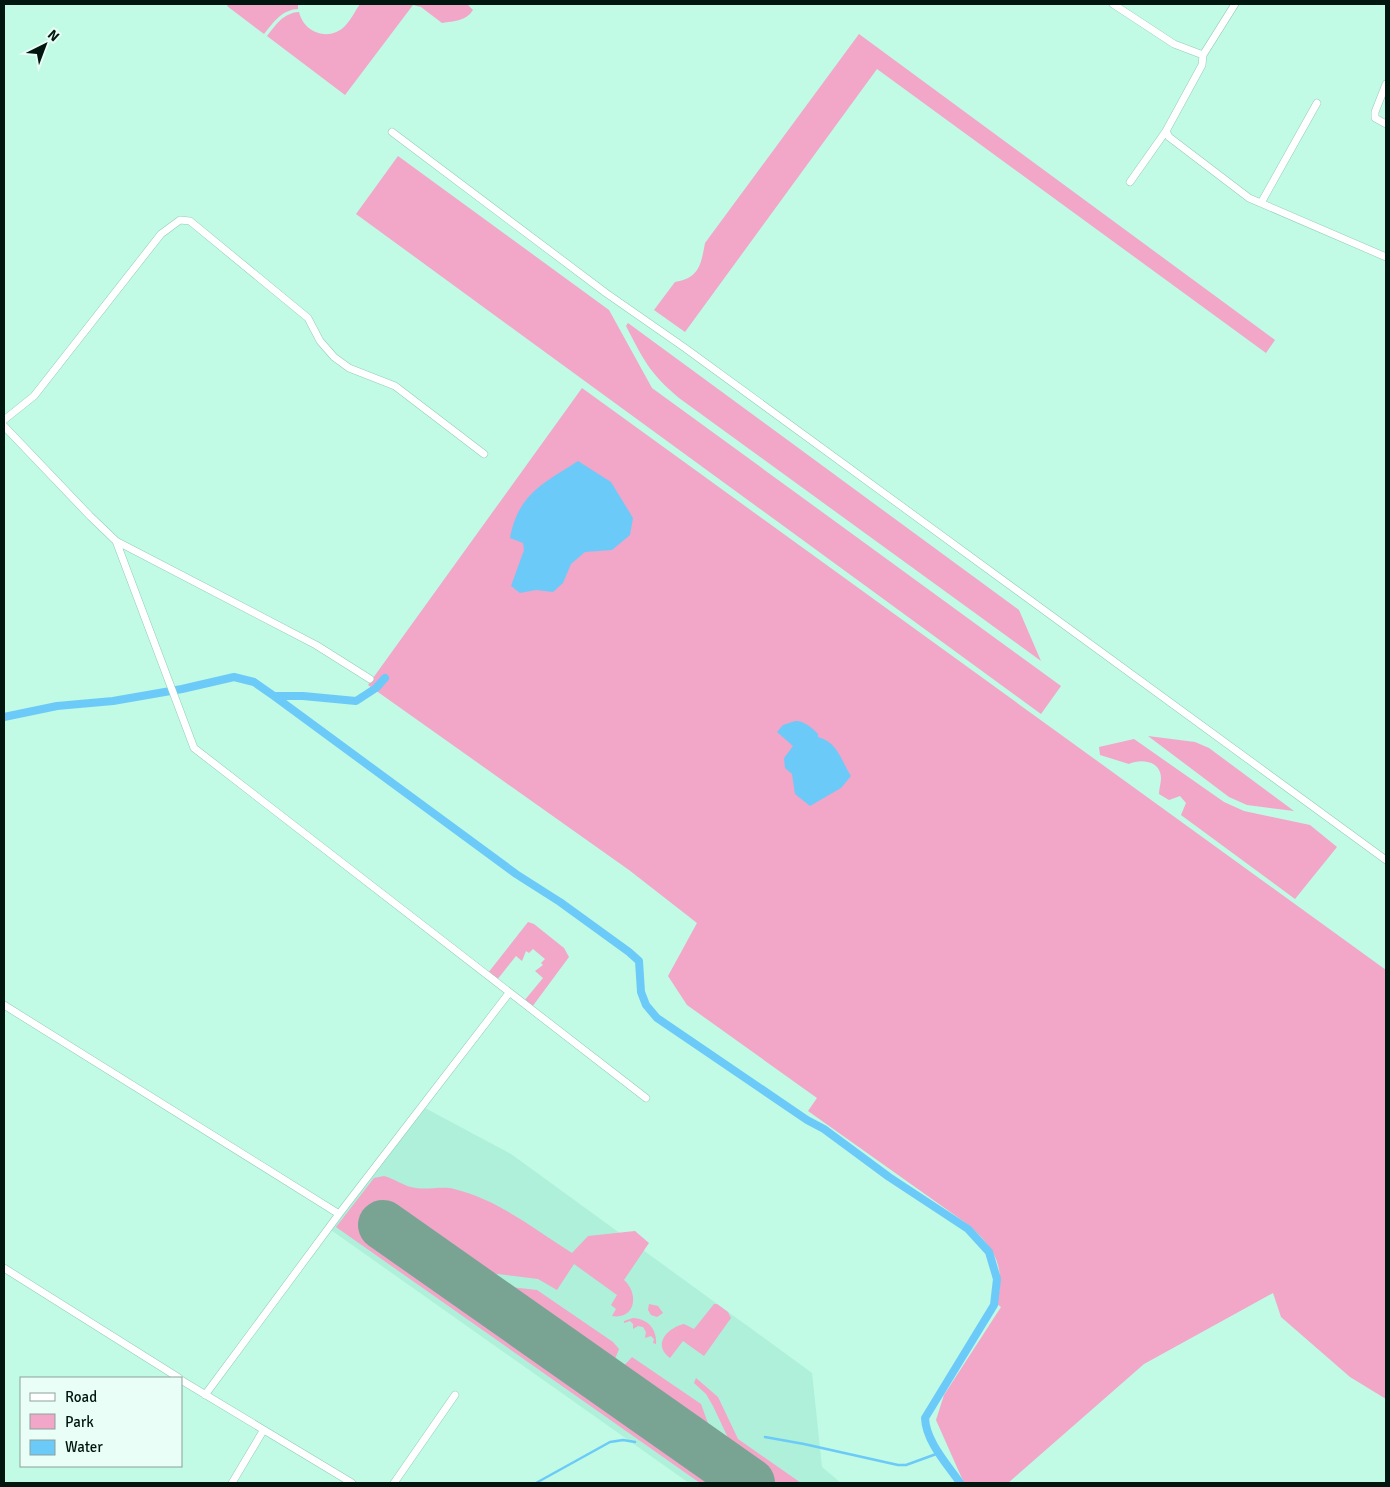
<svg xmlns="http://www.w3.org/2000/svg" width="1390" height="1487" font-family="Signika,sans-serif">
<rect width="100%" height="100%" fill="#c1fae5"/>
<path fill="#aef0d9" d="M425,1108L511,1154L812,1373L822,1467L841,1483H689L331,1230Z"/>
<path fill="#f2a6c8" d="M229,4H298V9C281,10 274,22 264,34L227,6Z
M360,4H467L473,10C466,21 454,21 442,23L421,7L413,5L345,95L267,36C276,25 283,13 299,12C304,33 329,42 345,26C351,20 355,11 360,4Z
M859,34L1275,340L1266,353L877,69L685,332L654,310L675,282C699,278 701,265 705,243Z
M398,156L609,310L652,388L1061,686L1041,714L356,214Z
M628,323L1019,610L1041,661L679,398C650,374 643,359 626,326Z
M582,388L1386,970V1399L1350,1377L1281,1317L1273,1293L1144,1364L1008,1483H964L936,1420L944,1395L1001,1307L997,1304C1005,1267 997,1251 970,1226L808,1111L817,1098L687,1005L668,976L697,923L629,870L368,685Z
M1148,736L1195,742L1209,748L1294,811L1247,805L1229,797Z
M1134,739L1224,802L1244,811L1310,825L1337,847L1295,899L1181,815L1186,803L1180,796L1169,800L1159,794C1159,789 1161,783 1161,778C1161,761 1141,758 1129,764L1100,755L1099,747Z
M528,922L534,924L564,948L569,957L532,1007L524,1001L543,978L535,971L543,965L541,963L545,959L533,949L529,953L526,951L522,961L516,956L497,980L488,973Z
M384,1176C395,1179 405,1187 416,1188C428,1190 442,1186 454,1189C497,1199 536,1230 572,1253L588,1236L635,1231L649,1243L624,1280C639,1293 636,1320 612,1316L616,1309L611,1305L617,1295L574,1264L557,1290L538,1279L465,1270L388,1213L374,1232L728,1483H700L336,1227L374,1178Z
M501,1286L537,1290L613,1342L619,1349L615,1359L607,1366L602,1365L499,1294L498,1291Z
M649,1304L658,1306L663,1313L657,1317L651,1315L648,1310Z
M714,1304H717L728,1312L731,1318L704,1356L683,1341L670,1358C652,1345 667,1328 684,1324L694,1329Z
M633,1318C648,1319 657,1329 656,1344L653,1343L654,1339L651,1336L645,1338L646,1332L643,1327L638,1326L633,1329V1324L630,1321L624,1323V1321Z
M632,1357L701,1404L713,1437L707,1439L621,1378L620,1370Z
M696,1378L718,1397L738,1439L801,1483H770L739,1461L713,1406L706,1394L694,1383Z"/>
<path fill="#6ccaf8" d="M578,461L611,482L633,518L630,535L612,550L585,552L571,564L563,583L553,592L536,590L520,593L511,586L524,550L523,543L510,538C518,494 544,483 578,461Z
M795,721C803,720 813,728 818,734V737C838,742 841,761 851,776L841,788L810,806L795,794L792,774L785,768L784,758L793,746L777,732L783,725Z"/>
<g fill="none" stroke-linecap="round" stroke-linejoin="round">
<path stroke="#6ccaf8" stroke-width="2.5" d="M765,1437L804,1444L898,1465H906L939,1453
M536,1483L610,1442L623,1440L635,1442"/>
<path stroke="#6ccaf8" stroke-width="8" d="M274,696L516,874L560,902L629,952L639,961L641,992L646,1005L657,1018L807,1120L824,1129L889,1177L968,1229L989,1252L997,1279L994,1305L925,1418C926,1442 948,1465 960,1483
M4,717L57,706L113,701L182,689L234,677L254,682L274,696H303L356,701L376,688L385,678"/>
<path stroke="#79a494" stroke-width="50" d="M383,1225L750,1483"/>
<g stroke="#95cdb9" stroke-width="8">
<path id="street" d="M1113,4L1174,44L1203,55
M1235,4L1203,55L1202,65L1166,131L1169,137L1249,198L1386,257
M1386,84L1375,112V118L1386,124
M392,132L606,293L685,348L1386,860
M1130,182L1166,131
M1261,203L1317,103
M4,420L34,396L161,234L180,220L190,221L308,318L320,341L334,357L349,368L395,386L484,454
M4,426L90,516L116,541L316,645L370,679
M116,541L194,748L646,1098
M4,1005L339,1214
M4,1268L179,1378
M181,1380L352,1483
M205,1395L339,1214L509,993
M232,1483L263,1431
M394,1483L455,1395"/>
</g>
<use href="#street" stroke="#fff" stroke-width="7"/>
</g>
<rect width="1390" height="1487" fill="none" stroke="#021610" stroke-width="10"/>
<rect x="20" y="1377" width="162" height="90" fill="#e8fef6" stroke="#8ca19a"/>
<rect x="30" y="1393" width="25" height="8" fill="#ffffff" stroke="#8ca19a"/>
<text x="65" y="1402" font-size="15" fill="#021610">Road</text>
<rect x="30" y="1414" width="25" height="15" fill="#f2a6c8" stroke="#8ca19a"/>
<text x="65" y="1427" font-size="15" fill="#021610">Park</text>
<rect x="30" y="1440" width="25" height="15" fill="#6ccaf8" stroke="#8ca19a"/>
<text x="65" y="1452" font-size="15" fill="#021610">Water</text>
<g transform="translate(45 45) rotate(42)" stroke="#e8fef6" stroke-width="4" paint-order="stroke">
<path d="M0-4L9 19L0 12L-9 19Z" fill="#021610"/>
<text y="-8" font-size="14" font-weight="bold" text-anchor="middle" fill="#021610">N</text>
</g>
</svg>
